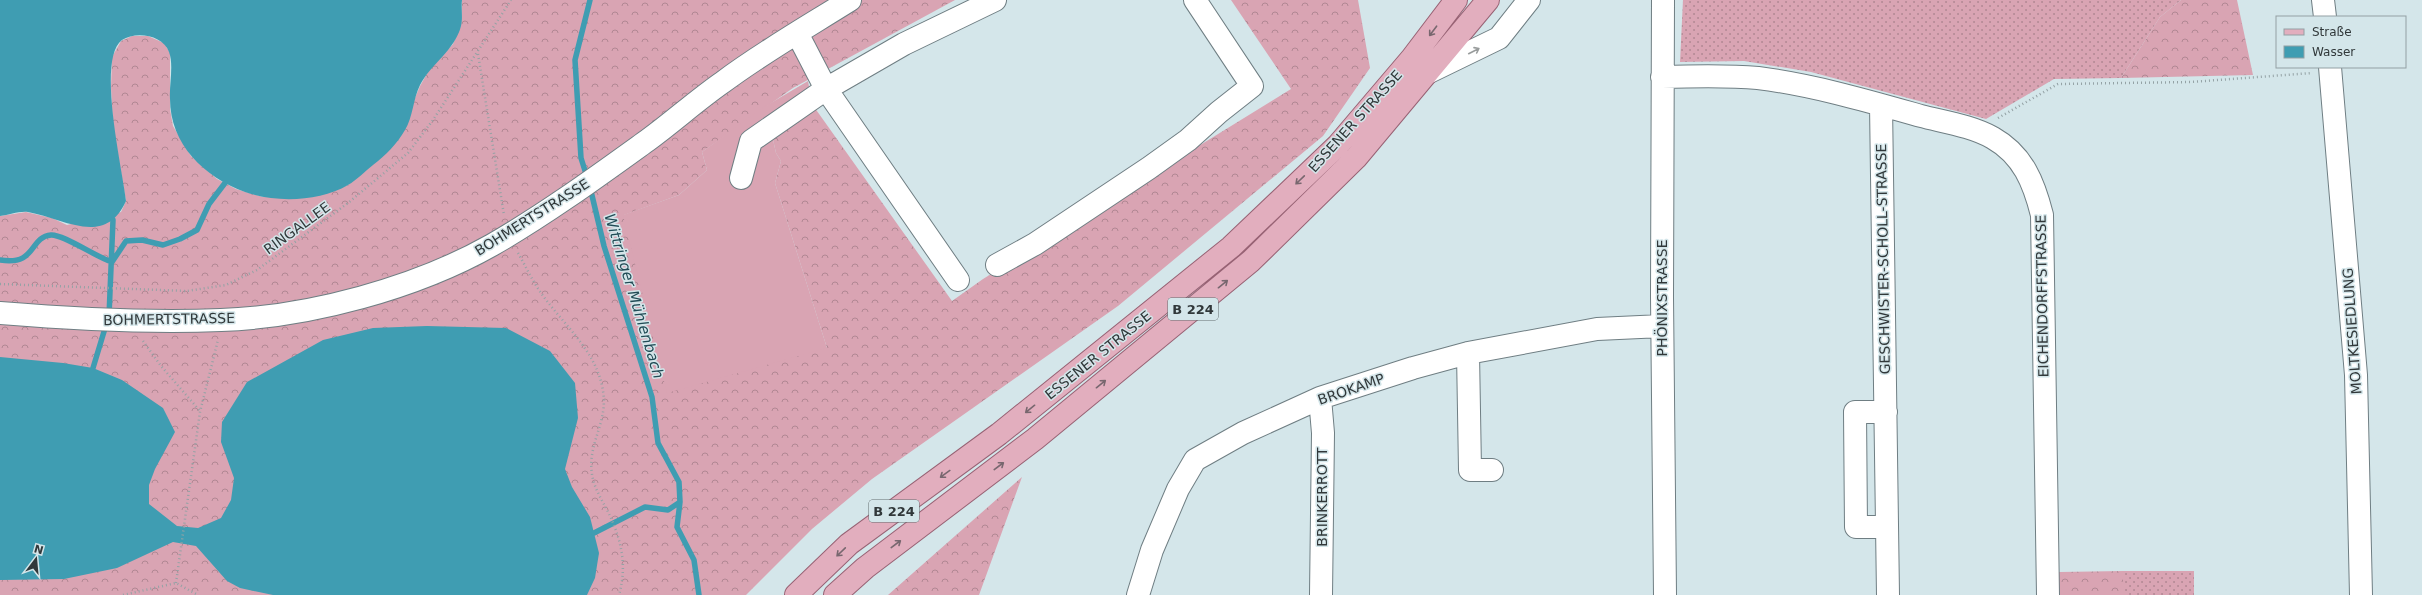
<svg xmlns="http://www.w3.org/2000/svg" width="2422" height="595" font-family="'DejaVu Sans',sans-serif">
<defs>
<pattern id="grass-dots" width="8" height="8" patternUnits="userSpaceOnUse"><rect width="8" height="8" fill="#d9a4b3"/><path d="M2 2h.1M6 6h.1" fill="none" stroke="#b18793" stroke-width="1.8" stroke-linecap="round"/></pattern>
<pattern id="forest-crowns" width="20" height="18" patternUnits="userSpaceOnUse"><rect width="20" height="18" fill="#d9a4b3"/><path d="M2 6a3 3 0 1 1 6 0M12 15a3 3 0 1 1 6 0" fill="none" stroke="#b18793"/></pattern>
</defs>
<rect width="100%" height="100%" fill="#d4e6ea"/>
<path fill="url(#grass-dots)" d="M1683,0H2181L2160,17L2121,78L2054,79L1986,119L1811,72L1744,61L1680,62Z
M2123,571H2194V595H2123Z"/>
<path fill="url(#forest-crowns)" d="M462,0H955L793,88L702,152L707,170L679,195L624,215L827,348L775,183L781,161L776,153L772,135L812,104L952,301L983,279L1291,89L1231,0H1358L1370,68L1323,136L1118,306L872,479L812,529L746,595H0V216L26,212L52,218L67,225L121,212L126,201L113,127L111,87L112,57L121,41L132,36H148L164,43L170,53V109L173,126L191,156L217,179L236,189L263,197L316,196L348,185L412,105L420,86L429,70L453,44L461,25Z
M2181,0H2237L2253,75L2121,78L2160,17Z
M1022,477L979,595H888Z
M2123,571V595H2059V572Z"/>
<path fill="#d9a4b3" d="M808,81L812,104L772,135L776,153L781,161L775,183L827,348L667,393L623,215L679,195L707,170L702,152L759,110Z"/>
<path fill="#3f9db2" d="M0,0H462C461,8 463,18 461,26C455,50 431,64 420,85C413,99 413,117 405,130C397,144 386,155 373,165C365,171 357,180 348,185C319,202 275,203 245,192C204,177 170,144 170,99C169,85 174,65 169,52C163,35 136,31 122,40C96,59 123,171 126,201C105,248 63,218 28,212C19,211 9,215 0,216Z
M427,326L506,328L550,351L575,383L578,418L565,469L572,487L590,517L599,553L595,578L587,595H273L240,588L227,581L196,546L173,542L117,568L64,579L0,580V357L63,363L93,368L122,380L163,408L175,432L155,469L149,485V504L177,526L198,528L221,518L231,500L234,478L221,442L222,422L247,382L323,340L373,328Z"/>
<g fill="none" stroke-linecap="round" stroke-linejoin="round">
<path stroke="#3f9db2" stroke-width="5.5" d="M587,177L581,158L575,60L590,0
M590,187L604,246L652,397L658,443L679,482L680,502L668,510L645,507L594,533
M0,260C37,266 29,237 51,235C63,234 96,257 112,262L126,241L142,240L163,245L180,239L197,230L209,204L225,183
M109,316L113,220
M93,368L106,325
M680,502L677,527L694,560L699,595"/>
<g stroke="#6f7e83" stroke-width="24">
<path id="minor" d="M1663,0L1662,297L1665,595
M2323,0L2325,17
M797,33L826,89L958,280
M2330,67L2356,375L2361,595
M1425,74L1499,38L1529,0
M1662,77C1694,76 1726,75 1758,78C1813,85 1868,101 1921,116C1944,122 1972,126 1993,138C2023,155 2034,183 2042,215L2048,595
M1881,105L1888,595
M741,178L751,141L826,89L904,44L995,0
M997,265L1035,244L1149,168L1188,140L1219,112L1252,86L1195,0
M0,313C73,319 148,323 221,320C309,317 416,288 492,245C546,214 598,176 648,140C674,121 697,100 723,82C763,52 807,27 850,0
M1468,353L1470,470H1492
M1320,398L1323,433L1321,595
M1886,412H1855L1856,527H1887
M1138,595L1152,550L1178,489L1195,460L1243,433L1320,398L1413,368L1468,353L1597,329L1662,326"/>
</g>
<g stroke="#976274" stroke-width="24">
<path id="major" d="M796,595L849,544L999,434L1231,247L1338,145L1412,58L1456,0
M835,595L865,568L1035,439L1251,261L1356,158L1488,0"/>
</g>
<path stroke="#94a2a5" stroke-width="2.5" stroke-dasharray="1 3" stroke-linecap="butt" d="M478,54L504,215
M1998,118L2058,84L2191,82L2312,73
M518,253C525,265 531,278 539,290C561,323 597,350 603,391C609,425 583,447 594,483C598,495 605,505 610,516C622,542 627,567 619,595
M0,284L187,291L226,285L257,270L348,203L408,153L433,120L511,0
M143,341L161,366L200,411
M176,583L200,412L218,340
M123,595L176,583L198,595"/>
<use href="#minor" stroke="#fff" stroke-width="22"/>
<use href="#major" stroke="#e2aebe" stroke-width="22"/>
</g>
<defs><path id="oneway-shaft" d="M-6 0H5M1.5-3L5.5 0L1.5 3" fill="none" stroke-width="1.6" stroke-linecap="round" stroke-linejoin="round"/></defs>
<g stroke="#78676f">
<use href="#oneway-shaft" transform="translate(1433 31) rotate(127)"/>
<use href="#oneway-shaft" transform="translate(1300 180) rotate(136)"/>
<use href="#oneway-shaft" transform="translate(1223 284) rotate(-39)"/>
<use href="#oneway-shaft" transform="translate(1101 384) rotate(-39)"/>
<use href="#oneway-shaft" transform="translate(1030 409) rotate(141)"/>
<use href="#oneway-shaft" transform="translate(999 466) rotate(-37)"/>
<use href="#oneway-shaft" transform="translate(945 474) rotate(144)"/>
<use href="#oneway-shaft" transform="translate(896 544) rotate(-37)"/>
<use href="#oneway-shaft" transform="translate(841 552) rotate(136)"/>
</g>
<use stroke="#989c9c" href="#oneway-shaft" transform="translate(1474 51) rotate(-27)"/>
<g text-anchor="middle" stroke-width="3" stroke-linejoin="round" paint-order="stroke">
<g fill="#d4e6ea" stroke="#626c6f" stroke-width="1">
<rect x="1168" y="298" width="50" height="22" rx="3"/>
<rect x="869" y="500" width="50" height="22" rx="3"/>
</g>
<g font-size="13" font-weight="bold" fill="#31383a">
<text x="1193" y="314">B 224</text>
<text x="894" y="516">B 224</text>
</g>
<g font-size="14" fill="#31383a" stroke="#d4e6ea">
<text transform="translate(1355 121) rotate(-48)" y="5">ESSENER STRASSE</text>
<text transform="translate(532 217) rotate(-32)" y="5">BOHMERTSTRASSE</text>
<text transform="translate(297 228) rotate(-36)" y="5">RINGALLEE</text>
<text transform="translate(1883 259) rotate(-91)" y="5">GESCHWISTER-SCHOLL-STRASSE</text>
<text transform="translate(2042 296) rotate(-91)" y="5">EICHENDORFFSTRASSE</text>
<text transform="translate(1662 298) rotate(-90)" y="5">PHÖNIXSTRASSE</text>
<text transform="translate(169 319) rotate(-1)" y="5">BOHMERTSTRASSE</text>
<text transform="translate(2352 331) rotate(-94)" y="5">MOLTKESIEDLUNG</text>
<text transform="translate(1098 355) rotate(-39)" y="5">ESSENER STRASSE</text>
<text transform="translate(1351 389) rotate(-19)" y="5">BROKAMP</text>
<text transform="translate(1322 497) rotate(-90)" y="5">BRINKERROTT</text>
</g>
<g font-size="15" font-style="italic" fill="#214b55" stroke="#d4e6ea">
<text transform="translate(634 296) rotate(73)" y="5">Wittringer Mühlenbach</text>
</g>
</g>
<rect x="2276" y="16" width="130" height="52" fill="#d4e6ea" stroke="#93a0a4"/>
<rect x="2284" y="29" width="20" height="6" fill="#e2aebe" stroke="#93a0a4"/>
<text x="2312" y="36" font-size="12" fill="#31383a">Straße</text>
<rect x="2284" y="46" width="20" height="12" fill="#3f9db2" stroke="#93a0a4"/>
<text x="2312" y="56" font-size="12" fill="#31383a">Wasser</text>
<g transform="translate(36 559) rotate(16)" stroke="#d4e6ea" stroke-width="3" paint-order="stroke">
<path d="M0-3L7 15L0 10L-7 15Z" fill="#31383a"/>
<text y="-6" font-size="11" font-weight="bold" text-anchor="middle" fill="#31383a">N</text>
</g>
</svg>
